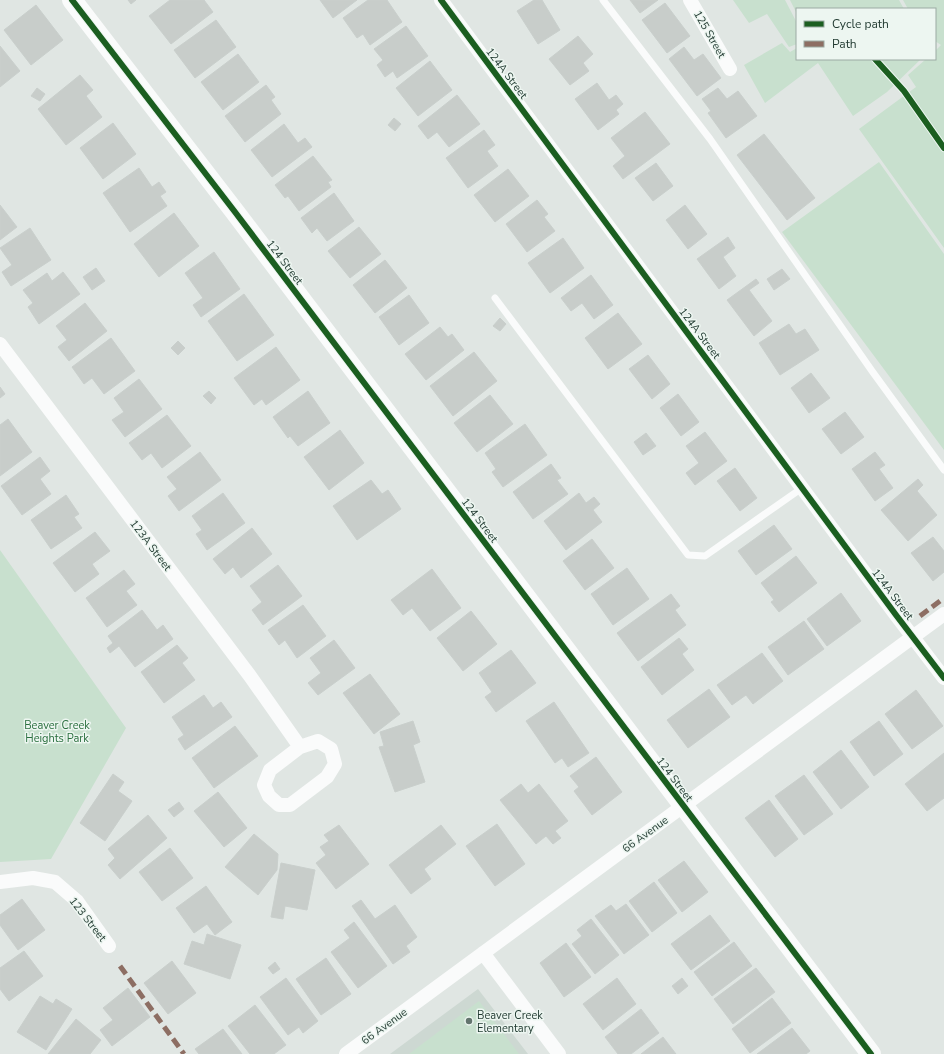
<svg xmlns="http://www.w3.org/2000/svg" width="944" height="1054" font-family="'Nunito Sans',sans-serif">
<rect width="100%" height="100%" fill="#e0e6e3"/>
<path fill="#cdd8d2" d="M478,989L528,1054H390Z"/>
<path fill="#c8e0ce" d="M733,0H785L797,23V44L789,47L767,14L749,23Z
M790,0H899L904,9H797V14Z
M903,0H944V248L859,129L916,87L908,75L926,59H935V51L941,45L935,41V9H908Z
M782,43L790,52L797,48V59H921L887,92L853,116L818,63L765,103L744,65Z
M879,162L944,254V450L782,232Z
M0,550L126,728L51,859L0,862Z
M479,1001L519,1054H409Z"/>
<path fill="#c8cdca" stroke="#c9cfcc" d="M128,0H136L131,4Z
M170,0H204L213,12L171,44L149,16Z
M320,0H357L333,18Z
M368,0H387L402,22L370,45L363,34L357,38L343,18Z
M534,0H542L560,30L538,44L517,11Z
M630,0H658L640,13Z
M665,3L690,36L667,53L642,20Z
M36,5L63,40L31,65L4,30Z
M216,20L236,47L195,78L174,50Z
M406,26L428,56L397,78L393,71L385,77L377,65L383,60L374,49Z
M578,36L593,54L583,63L589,71L570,85L549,59Z
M0,46L20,71L0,87Z
M684,47L694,60L703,54L721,78L697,96L669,59Z
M238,54L259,82L223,110L201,82Z
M430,61L452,90L418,116L396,88Z
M80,75L93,90L86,96L102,117L66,145L38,109Z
M597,83L609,100L616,95L623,104L616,110L619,114L598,130L575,99Z
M266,85L275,97L271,100L281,114L245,142L225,116Z
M37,88L45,94L40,101L31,96Z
M718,88L727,99L738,91L757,116L726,138L708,113L711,111L702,99Z
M457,95L480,124L449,147L437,132L428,139L418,126Z
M645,112L670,144L623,179L613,166L625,156L611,138Z
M394,118L401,124L395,131L388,125Z
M113,123L136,154L103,179L80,148Z
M284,124L298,143L305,138L312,147L272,177L251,150Z
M484,130L495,145L487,151L498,166L468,188L446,158Z
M764,134L815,198L787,220L737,155Z
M313,156L332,180L328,182L331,187L299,211L288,196L285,198L275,185Z
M656,163L673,186L653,201L635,178Z
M139,168L152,187L159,182L166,192L160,196L167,206L130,232L103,193Z
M508,169L529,196L495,222L474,195Z
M334,193L354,221L327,241L317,228L312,233L301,218Z
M537,200L548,214L544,217L555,231L527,252L506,224Z
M0,205L17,227L0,240Z
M685,205L707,234L688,249L666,220Z
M174,213L199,246L159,277L134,244Z
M359,227L381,254L350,278L328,251Z
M30,228L51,260L11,286L2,272L12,265L0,248Z
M728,237L735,248L723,257L736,276L719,289L697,259Z
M563,238L584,268L550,293L528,263Z
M214,252L240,289L201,317L193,305L203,298L185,273Z
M385,260L407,288L375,313L353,285Z
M96,268L105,281L92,290L83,277Z
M782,269L790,279L774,290L767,279Z
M63,272L80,294L39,324L28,307L33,303L23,290L47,273L52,281Z
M591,275L613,305L594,319L582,303L571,311L561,298Z
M756,279L759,283L749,290L772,321L754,336L727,300Z
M244,294L274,335L237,361L208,321Z
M409,295L429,323L399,345L379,317Z
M85,303L107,331L69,361L58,347L67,340L56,326Z
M618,313L642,344L608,369L585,338Z
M500,318L506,324L500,331L493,326Z
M789,324L796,334L805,329L819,350L780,375L759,343Z
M440,327L448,337L452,334L464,350L426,380L405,354Z
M111,338L135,371L104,394L92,378L84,384L72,367Z
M178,341L185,348L178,355L171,348Z
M276,347L300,380L266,405L262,399L254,405L234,378Z
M474,352L497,381L453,416L430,386Z
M648,355L670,384L652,399L629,369Z
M811,373L830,398L809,413L791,388Z
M139,379L162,409L125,437L112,420L124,412L114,398Z
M0,387L5,394L0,398Z
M209,391L216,398L211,404L203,396Z
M308,391L330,423L298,446L290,436L288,438L273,417Z
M678,394L699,422L681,436L660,408Z
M490,395L513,424L477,452L454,423Z
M845,412L864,437L841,454L822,429Z
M167,415L191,446L162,468L151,453L142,460L129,443Z
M8,419L32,452L0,476V425Z
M525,424L547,455L503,487L492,472L496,469L485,453Z
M340,430L364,463L329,490L304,457Z
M705,432L727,461L695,485L686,473L699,463L686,446Z
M646,433L656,446L643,455L634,442Z
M200,452L221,480L179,511L168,496L177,489L167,477Z
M875,452L885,465L879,469L893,488L875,501L852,469Z
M40,457L50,471L40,479L51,494L22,515L1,486Z
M551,464L561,478L557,480L568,494L533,519L513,492Z
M735,468L757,498L740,511L717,481Z
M918,479L923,485L917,491L937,515L908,541L881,510Z
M371,480L382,494L388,490L401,509L357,540L333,506Z
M223,493L245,523L207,550L196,534L202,530L192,516Z
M579,493L586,503L594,497L600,504L593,510L602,522L566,550L544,521Z
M66,495L79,514L74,517L82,528L51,549L31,520Z
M774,525L792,549L756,575L738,551Z
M252,528L272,554L241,578L233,567L225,574L213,559Z
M95,532L110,551L92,564L99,574L75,592L53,563Z
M933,537L944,551V572L933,581L911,553Z
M592,539L614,568L585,590L563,561Z
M796,556L817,583L779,612L771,602L774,600L761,583Z
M278,565L302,596L263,625L252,610L262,602L250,586Z
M627,568L649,599L613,625L591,594Z
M432,569L461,608L430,631L412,608L403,615L391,600Z
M124,570L135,584L126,591L137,605L107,627L86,598Z
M841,593L861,621L827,646L807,619Z
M671,594L680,606L675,610L686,625L638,661L617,633Z
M303,605L326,636L297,658L285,640L279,645L268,630Z
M142,610L157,630L163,625L173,639L135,667L119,646L110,653L107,648L113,643L108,636Z
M471,611L497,644L463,671L437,638Z
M804,621L824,649L788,675L768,647Z
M679,638L688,649L682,654L694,670L662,695L641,667Z
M334,640L355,668L318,695L308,683L321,673L310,658Z
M177,645L188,658L182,663L195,680L164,703L141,672Z
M511,650L536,683L496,712L485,697L492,692L479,673Z
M762,653L783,681L753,704L746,695L732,705L717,685Z
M370,674L400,714L374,734L343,693Z
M709,689L730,717L688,748L667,720Z
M916,690L943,726L912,749L885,714Z
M204,695L213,708L221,702L232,717L185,750L178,739L184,735L172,717Z
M554,702L589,753L568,767L562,758L555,763L526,721Z
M413,721L420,742L413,745L425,782L395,792L379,747L384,746L380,732Z
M879,721L903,754L874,776L850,742Z
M235,726L258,756L214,788L192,758Z
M841,750L869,787L841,809L813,772Z
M944,753V798L927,811L905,784Z
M596,757L622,792L592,815L574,791L579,787L570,776Z
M113,774L124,782L118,791L132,801L105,841L80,823Z
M804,775L833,814L804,835L775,796Z
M521,784L528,793L539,784L568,821L555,831L561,838L553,844L546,836L536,844L500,800Z
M218,792L247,828L224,847L194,811Z
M769,800L798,839L775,857L745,818Z
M179,802L184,809L174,817L168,810Z
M148,815L167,838L120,879L108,865L115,858L108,849Z
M497,824L525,864L495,886L466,846Z
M339,825L369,864L336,889L316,863L326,855L320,847L329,841L324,835Z
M441,825L456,844L424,869L431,879L411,894L389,865Z
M254,834L278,854L277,870L258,895L225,867Z
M170,848L193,878L162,901L139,872Z
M684,861L708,892L682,912L658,880Z
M281,863L315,870L307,910L285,906L283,919L271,917Z
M654,882L677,913L652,932L629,901Z
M206,886L232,922L215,935L207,924L194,933L176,908Z
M22,899L45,930L18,950L0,925V915Z
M361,900L375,919L395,905L417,937L406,946L410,952L393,964L352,906Z
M626,904L649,935L624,954L595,916L611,905L616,911Z
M710,915L730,941L691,970L671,944Z
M591,919L619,955L595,974L572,944L582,936L577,930Z
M354,922L387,966L358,988L331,952L350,938L344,930Z
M207,934L241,945L230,979L184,964L192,941L204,945Z
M734,942L752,966L712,996L694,972Z
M566,943L591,977L564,997L540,963Z
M24,951L43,976L9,1001L0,989V968Z
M326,958L351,994L321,1015L296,979Z
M172,961L196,993L168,1014L144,983Z
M275,962L280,969L273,974L268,968Z
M756,968L775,992L733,1024L714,999Z
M286,978L318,1021L303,1033L299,1027L288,1035L260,997Z
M617,978L636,1004L603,1030L583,1004Z
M682,978L688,986L678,994L672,986Z
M128,988L150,1017L112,1046L100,1030L113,1020L103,1008Z
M40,996L53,1004L56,999L72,1009L46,1050L17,1032Z
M772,998L791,1023L750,1053L732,1029Z
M255,1005L286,1045L274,1054H250L228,1026Z
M641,1009L659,1033L631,1054H618L605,1037Z
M76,1019L101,1040L90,1054H48Z
M792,1028L810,1051L806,1054H757Z
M223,1029L242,1054H199L195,1049Z
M663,1037L676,1054H641Z"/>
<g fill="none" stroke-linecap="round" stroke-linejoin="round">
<path stroke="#fafbfb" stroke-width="7" d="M603,0L710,139L872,371L944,470
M495,298L688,555L705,556L802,488"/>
<path stroke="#fafbfb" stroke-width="14" d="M441,0L896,615L944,678
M690,0L730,69
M0,344L250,676L300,747
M318,741L331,749L335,764L327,777L290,805H279L269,796L264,785L270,770L300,747Z
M0,882L33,878L55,882L77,901L109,946
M483,953L559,1054
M346,1054L944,614"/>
<path stroke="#fafbfb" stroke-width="20" d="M72,0L235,212L871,1054"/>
<path stroke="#8d6e63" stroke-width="5" stroke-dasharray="10 5" stroke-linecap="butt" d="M920,616L944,598
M120,966L184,1054"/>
<g stroke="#edf6f1" stroke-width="8">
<path id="cycleway" d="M72,0L235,212L871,1054
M441,0L896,615L944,678
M875,59L904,91L944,148"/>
</g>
<use href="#cycleway" stroke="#1b5e20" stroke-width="6"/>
</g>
<circle fill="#63756e" stroke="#edf6f1" stroke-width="1.5" cx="469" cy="1021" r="4"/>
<g text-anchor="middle" stroke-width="3" stroke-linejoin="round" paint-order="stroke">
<g font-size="11" fill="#1f382f" stroke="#edf6f1">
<text transform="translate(710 34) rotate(60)" y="4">125 Street</text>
<text transform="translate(507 73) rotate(53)" y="4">124A Street</text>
<text transform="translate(285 262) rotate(53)" y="4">124 Street</text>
<text transform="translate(700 333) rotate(53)" y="4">124A Street</text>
<text transform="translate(480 520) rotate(53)" y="4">124 Street</text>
<text transform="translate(151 545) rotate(53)" y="4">123A Street</text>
<text transform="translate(893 594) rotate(53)" y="4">124A Street</text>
<text transform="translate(675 779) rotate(53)" y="4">124 Street</text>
<text transform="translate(645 834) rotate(-36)" y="4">66 Avenue</text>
<text transform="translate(88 919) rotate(52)" y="4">123 Street</text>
<text transform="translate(384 1026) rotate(-36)" y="4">66 Avenue</text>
</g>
<g font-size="11" fill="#2a6f3e" stroke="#edf6f1">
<text x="57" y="729">Beaver Creek<tspan x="57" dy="13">Heights Park</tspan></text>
</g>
<g font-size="11" fill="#1f382f" stroke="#edf6f1" text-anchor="start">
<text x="477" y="1019">Beaver Creek<tspan x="477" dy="13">Elementary</tspan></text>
</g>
</g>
<rect x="796" y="8" width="140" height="52" fill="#edf6f1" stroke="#9baaa3"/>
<rect x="804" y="21" width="20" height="6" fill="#1b5e20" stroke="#9baaa3"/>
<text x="832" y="28" font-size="12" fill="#1f382f">Cycle path</text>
<rect x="804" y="41" width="20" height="6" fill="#8d6e63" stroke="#9baaa3"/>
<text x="832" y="48" font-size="12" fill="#1f382f">Path</text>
</svg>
